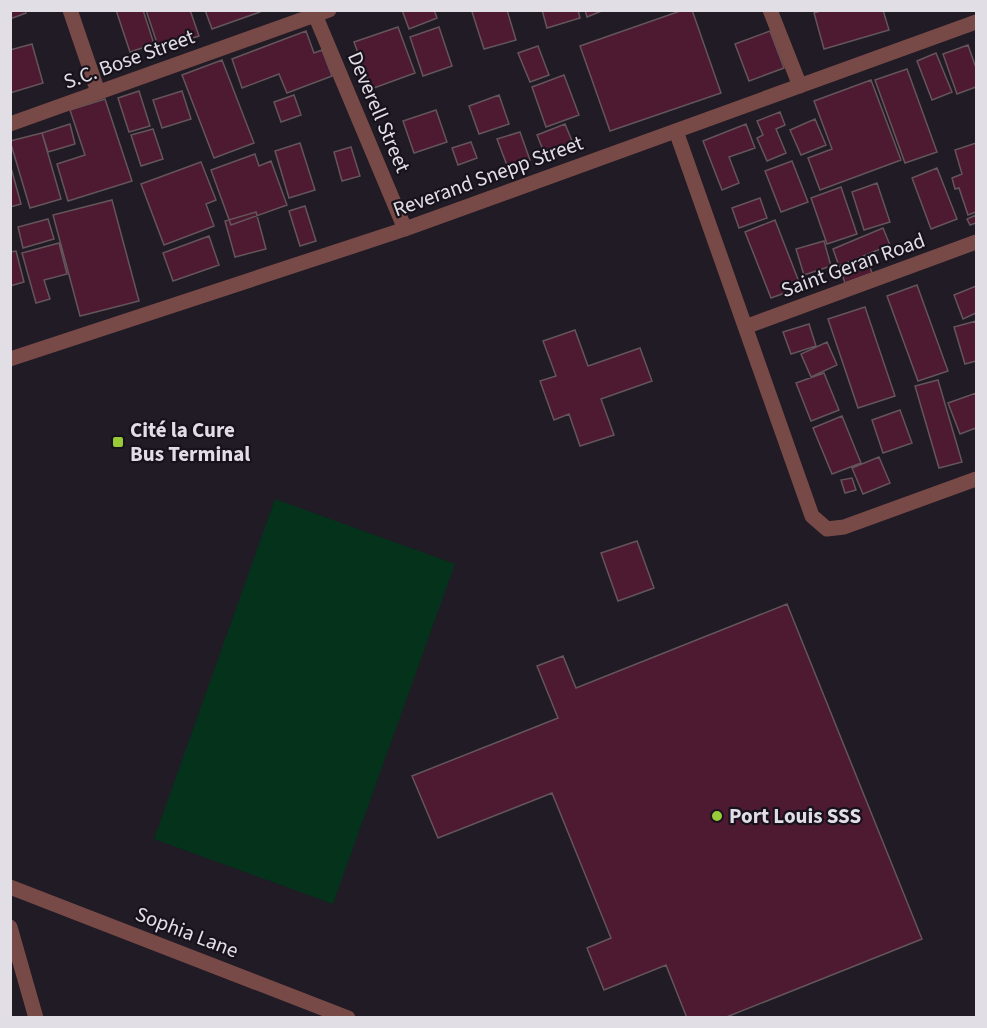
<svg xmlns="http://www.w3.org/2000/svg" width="987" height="1028" font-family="'Source Sans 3',sans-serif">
<rect width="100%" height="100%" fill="#201b25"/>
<path fill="#04321b" d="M275,499L455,564L333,904L154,839Z"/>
<path fill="#4d1a31" stroke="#64555a" stroke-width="1.5" d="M10,10H25L26,13L10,19Z
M116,10H143L154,44L130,52Z
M146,10H190L199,36L159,49Z
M205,10H260V12L212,29Z
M402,10H434L437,18L409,29Z
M476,10H507L516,40L484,49L472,12Z
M542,10H578L580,18L547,28Z
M585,10H604L587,17Z
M683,10H692L721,93L610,131L580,46Z
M823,10H883L889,30L824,49L814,13Z
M398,27L415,73L371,89L354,42Z
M439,27L452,66L423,76L410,37Z
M306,31L314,53L322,50L332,76L287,93L279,74L242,88L232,59Z
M770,31L784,68L749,81L735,44Z
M32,44L43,83L10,93V50Z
M968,45L976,68V87L957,94L943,54Z
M538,46L549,75L530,82L518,53Z
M936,53L952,92L932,100L917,61Z
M222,60L254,143L214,158L182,75Z
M907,69L937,152L905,163L875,80Z
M564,75L579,115L546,127L532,87Z
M871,80L901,160L820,190L808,158L832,149L814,101Z
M139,91L150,126L129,132L118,98Z
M182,91L191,119L162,128L153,100Z
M294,95L301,115L281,122L274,102Z
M499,95L509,124L479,134L469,106Z
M105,99L132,181L68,201L57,164L85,155L70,110Z
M436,110L447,142L414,153L403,121Z
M780,112L785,125L776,129L786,153L767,161L757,138L763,135L757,121Z
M815,119L826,145L801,155L790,130Z
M70,124L75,144L48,152L42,133Z
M565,124L575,148L547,160L537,135Z
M746,124L755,148L729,157L739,183L722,190L703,141Z
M153,129L163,159L141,166L131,135Z
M520,132L530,160L508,168L497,139Z
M42,133L61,199L30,208L10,141Z
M471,142L477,158L458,165L452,148Z
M300,143L315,190L289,198L275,151Z
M976,143V212L968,215L959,188L955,189L952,178L962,174L955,150Z
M351,147L360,176L342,181L334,152Z
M255,154L259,166L271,161L287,205L231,225L211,170Z
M792,161L808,202L781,212L765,171Z
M201,162L216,200L206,204L214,226L164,245L141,184Z
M10,164L21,204L10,207Z
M937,168L957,219L931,229L912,178Z
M877,183L890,222L864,230L852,192Z
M841,187L857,234L827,244L811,198Z
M760,198L767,218L739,228L732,208Z
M112,200L139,301L80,316L53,215Z
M305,206L316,241L300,246L289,211Z
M256,212L266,249L235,257L225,221Z
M976,215V223L970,225L967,219Z
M48,219L54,239L23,248L18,227Z
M775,220L801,287L771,298L745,232Z
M883,228L890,245L839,266L833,249Z
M209,236L219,265L173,281L163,253Z
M824,241L831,266L804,275L796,249Z
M59,243L67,274L44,280L50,299L36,303L22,253Z
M16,251L24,282L10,286V252Z
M866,256L872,273L845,283L839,266Z
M917,285L948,371L918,381L887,296Z
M976,286V313L963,319L954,295Z
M865,307L895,396L858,408L828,319Z
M976,321V361L965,364L954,327Z
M809,324L816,346L791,354L783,332Z
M575,330L588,366L640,348L652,381L601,399L614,435L580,446L569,414L554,420L540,381L556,376L543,341Z
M827,342L837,365L811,377L801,354Z
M824,373L839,410L811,421L796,383Z
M938,380L962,462L939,468L915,386Z
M976,393V428L960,434L948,403Z
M900,410L912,443L883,453L872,420Z
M842,416L861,463L832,474L813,428Z
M879,457L890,483L863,494L852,468Z
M852,478L856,490L845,493L841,480Z
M637,541L654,588L618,601L601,553Z
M787,604L922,939L724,1018H687L666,965L604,990L587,948L611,938L552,793L438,838L412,776L558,718L537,666L563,656L576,688Z"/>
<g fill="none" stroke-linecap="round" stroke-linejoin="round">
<path stroke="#784a47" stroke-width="15" d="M70,10L98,92
M313,10L405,229
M770,10L800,86
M10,124L329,10
M676,131L812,516L827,529L844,527L976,479
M745,327L976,242
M10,359L405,229L976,22
M10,887L348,1018
M10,927L36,1018"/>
</g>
<g fill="#98cb37" stroke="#17121c" stroke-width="2">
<rect x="112" y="436" width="12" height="12" rx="3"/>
<circle cx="717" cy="816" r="6"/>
</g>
<g text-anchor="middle" stroke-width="4.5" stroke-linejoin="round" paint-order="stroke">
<g font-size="21" fill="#e2dee6" stroke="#17121c">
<text transform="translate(129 59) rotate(-20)" y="7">S.C. Bose Street</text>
<text transform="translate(379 112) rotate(67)" y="7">Deverell Street</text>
<text transform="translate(488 176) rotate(-20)" y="7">Reverand Snepp Street</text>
<text transform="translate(853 265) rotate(-20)" y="7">Saint Geran Road</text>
<text transform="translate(187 932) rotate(21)" y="7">Sophia Lane</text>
</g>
<g font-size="21" font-weight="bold" fill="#e2dee6" stroke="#17121c" text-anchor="start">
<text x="130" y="437">Cité la Cure<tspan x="130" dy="24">Bus Terminal</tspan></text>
<text x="729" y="823">Port Louis SSS</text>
</g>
</g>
<rect width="987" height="1028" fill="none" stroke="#e2dee6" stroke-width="24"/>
</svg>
